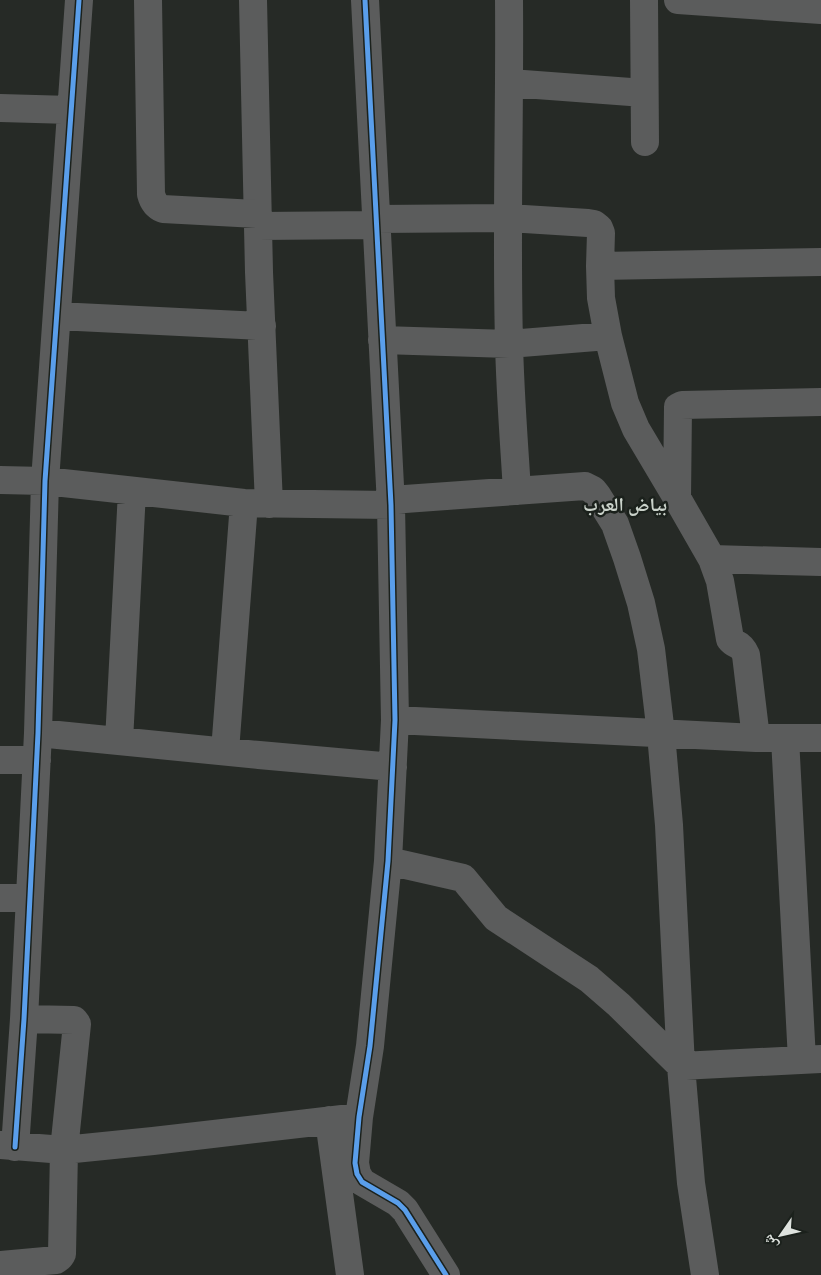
<svg xmlns="http://www.w3.org/2000/svg" width="821" height="1275" font-family="'Exo 2','Noto Naskh Arabic',sans-serif">
<rect width="100%" height="100%" fill="#262a26"/>
<g fill="none" stroke-linecap="round" stroke-linejoin="round">
<path stroke="#5b5c5c" stroke-width="28" d="M148,0L151,194C153,202 156,206 163,209L258,214
M253,0L259,272L269,504
M365,0L391,505L395,720L388,861L370,1046L359,1117L355,1163L357,1174L362,1182L398,1203L405,1210L446,1275
M509,0C510,114 506,228 509,342C510,392 514,441 517,491
M644,0L645,142
M678,0L821,10
M510,83L644,93
M0,108L71,110
M376,219L508,218L588,223L594,224L599,228L601,233L600,266L601,298L608,336L625,403L636,429L677,498L712,559L720,581L730,639C736,647 740,641 746,655L756,738
M258,226L377,225
M600,266L821,262
M57,316L262,326
M382,340L509,344L608,336
M0,480L45,481L244,503L391,505
M677,498L678,407L682,405L821,402
M391,500L585,486L593,490L597,495L615,524L627,558L641,603L651,649L661,734L669,825L681,1066L691,1183L705,1275
M712,559L821,562
M395,720L756,738H821
M38,733L259,755L393,767
M785,738L802,1060
M119,741L132,491
M225,751L244,503
M0,760H37
M388,861L463,878L496,918L589,979L619,1005L681,1066L821,1059
M0,898H30
M329,1120L350,1275
M0,1145L64,1150L153,1141L359,1117
M15,1147L24,1019L38,733L45,481L79,0
M0,1265L56,1260L60,1257L62,1254L64,1150L77,1024L74,1020L24,1019"/>
<g stroke="#1b211c" stroke-width="8">
<path id="cycleway" d="M365,0L391,505L395,720L388,861L370,1046L359,1117L355,1163L357,1174L362,1182L398,1203L405,1210L446,1275
M15,1147L24,1019L38,733L45,481L79,0"/>
</g>
<use href="#cycleway" stroke="#5a9eea" stroke-width="5"/>
</g>
<g text-anchor="middle" stroke-width="5" stroke-linejoin="round" paint-order="stroke">
<g font-size="19" font-weight="bold" fill="#cad2ca" stroke="#1b211c">
<text x="625" y="511">بياض العرب</text>
</g>
</g>
<g transform="translate(781 1235) rotate(236)" stroke="#1b211c" stroke-width="4" paint-order="stroke">
<path d="M0-4L9 19L0 12L-9 19Z" fill="#dee2de"/>
<text y="-8" font-size="14" font-weight="bold" text-anchor="middle" fill="#dee2de">ش</text>
</g>
</svg>
